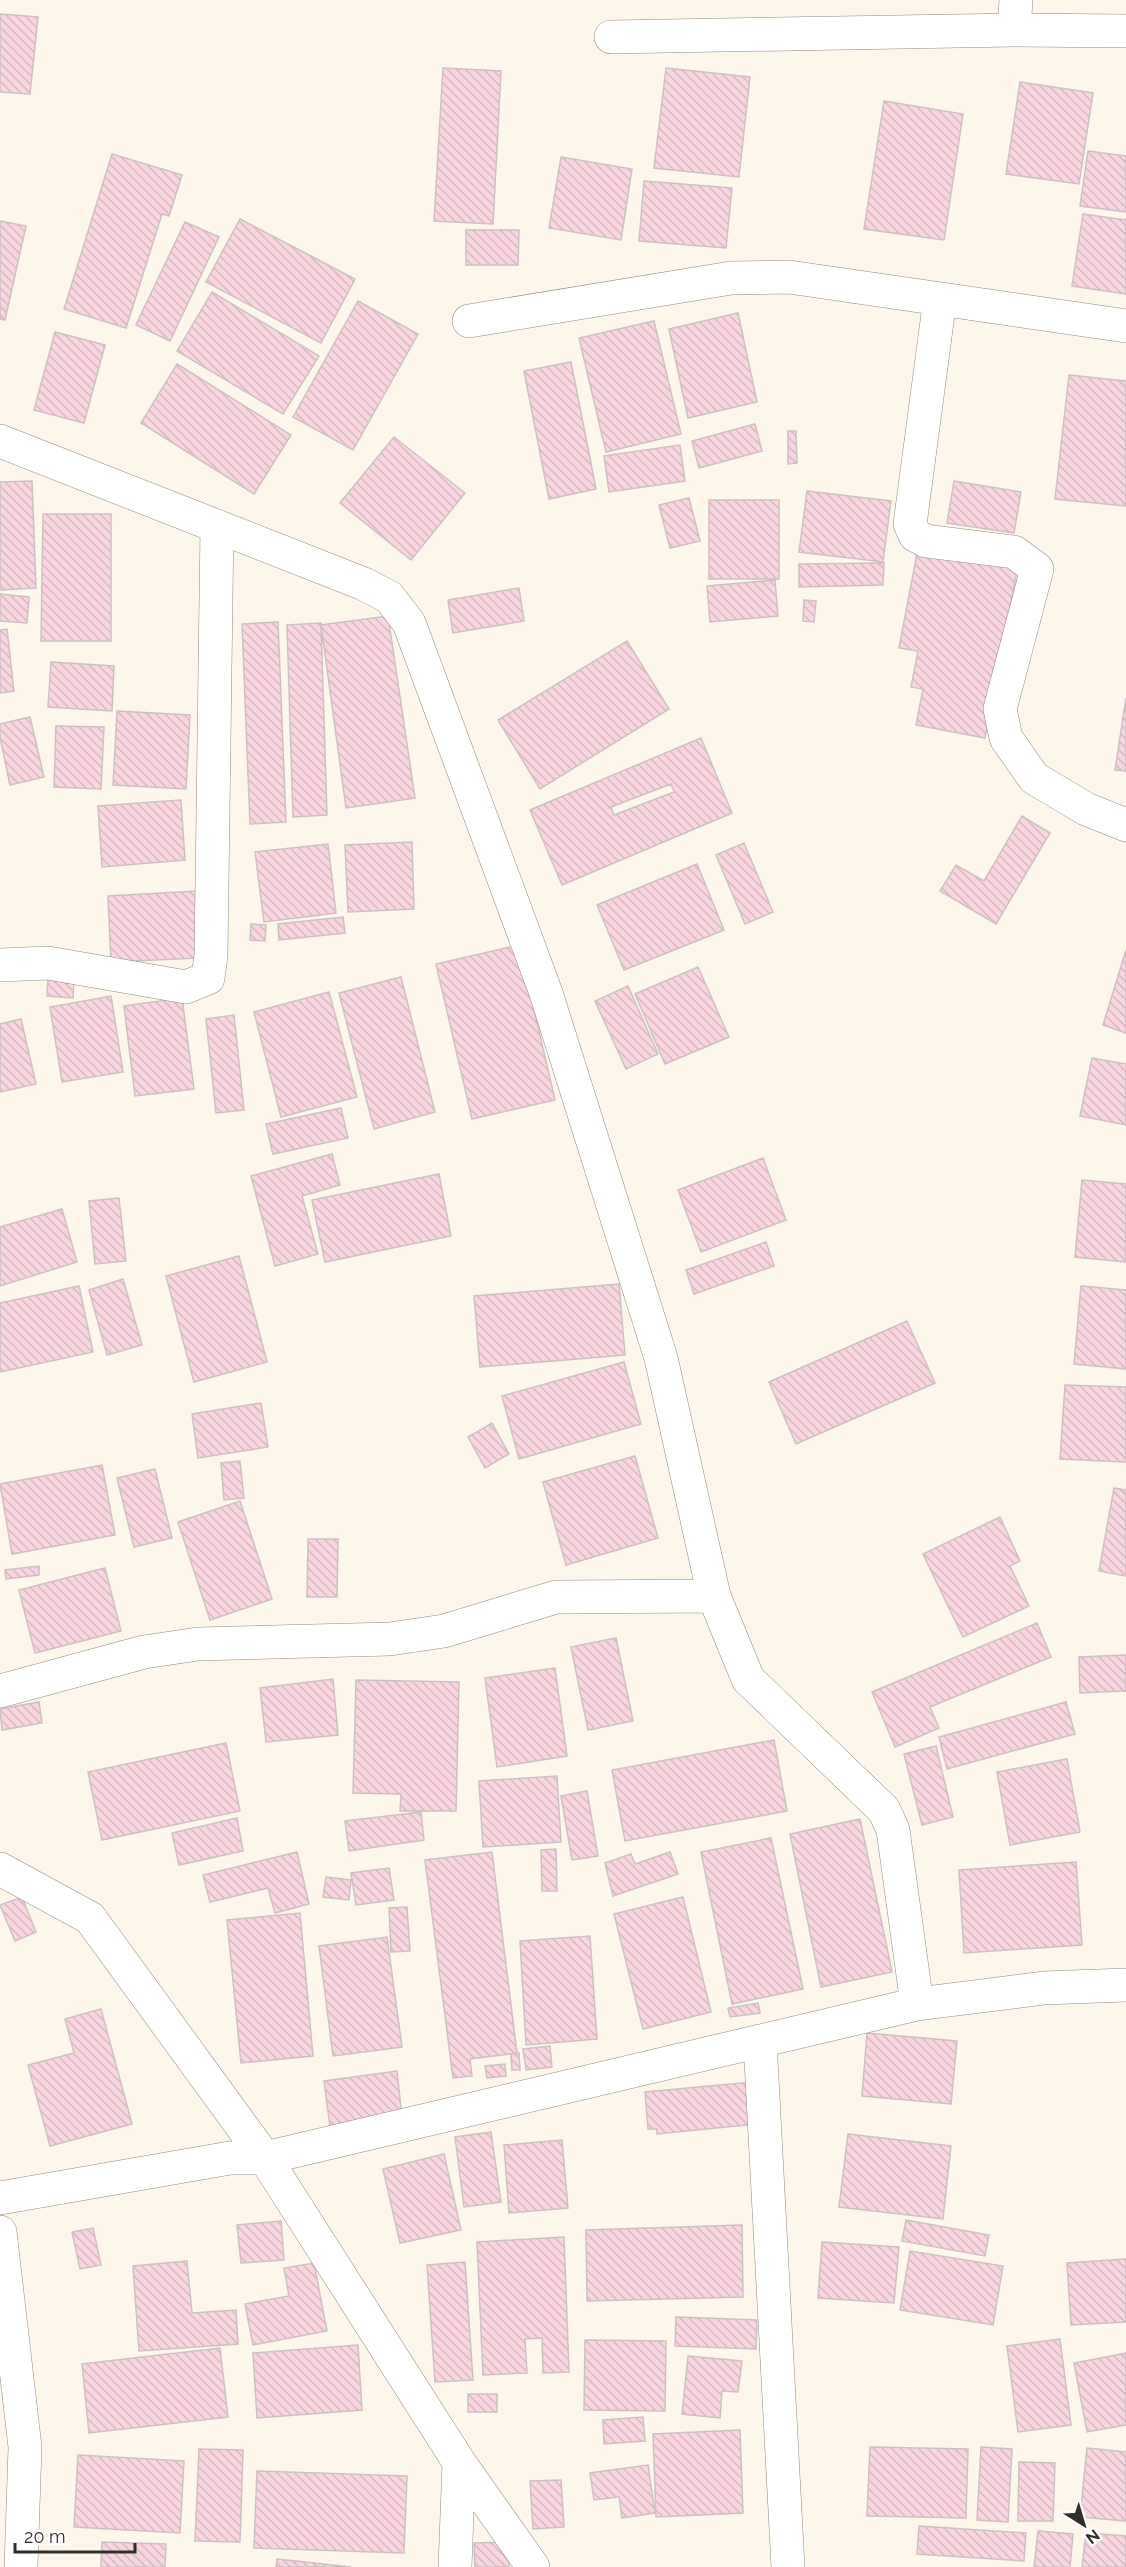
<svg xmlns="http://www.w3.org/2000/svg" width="1126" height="2567" font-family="Raleway,sans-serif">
<defs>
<pattern id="building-back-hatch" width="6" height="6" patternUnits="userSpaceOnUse" patternTransform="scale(1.5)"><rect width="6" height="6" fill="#fad5e0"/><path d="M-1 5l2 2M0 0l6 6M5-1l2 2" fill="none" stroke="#d7b7c0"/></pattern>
</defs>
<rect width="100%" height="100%" fill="#fcf6eb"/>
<path fill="url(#building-back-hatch)" stroke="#cdc0c3" stroke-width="1.5" fill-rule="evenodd" d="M0,14L38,17L30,94L0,92Z
M443,68L501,71L493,224L434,221Z
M666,68L750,77L739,177L654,168Z
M1020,82L1093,93L1079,184L1006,174Z
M884,101L963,114L944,240L864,229Z
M1088,151L1126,156V212L1080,206Z
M112,154L182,175L169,216L162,214L126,328L64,309Z
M561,157L632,169L621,240L549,228Z
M644,181L732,188L726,248L639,241Z
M1083,214L1126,220V294L1072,286Z
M240,219L355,279L321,343L206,282Z
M0,221L26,226L5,320L0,319Z
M185,222L219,237L170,341L136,325Z
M466,230H519L518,265H466Z
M212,292L319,356L283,414L177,351Z
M358,301L418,334L353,450L293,417Z
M738,313L757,402L688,418L669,329Z
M654,321L681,434L606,452L579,338Z
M55,332L105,345L84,423L34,410Z
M571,362L596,489L549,499L524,371Z
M177,364L291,435L254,494L141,423Z
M1069,375L1126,381V506L1055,499Z
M755,424L762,451L699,468L692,441Z
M788,431H796L797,463L788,464Z
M394,437L465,493L411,560L340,503Z
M680,445L685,481L609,492L604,456Z
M32,481L36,588L0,590V482Z
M954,481L1021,492L1014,533L947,523Z
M807,491L891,501L883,562L799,552Z
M689,498L700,541L670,548L659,505Z
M709,500H779V579H709Z
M43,514H111V641H41Z
M918,548L1018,566L985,738L916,725L923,689L911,687L918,651L899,648Z
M884,563L883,585L799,587V564Z
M775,580L778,616L710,622L707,586Z
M519,588L524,621L453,633L448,600Z
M0,594L29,597L27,623L0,621Z
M804,600L816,601L814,622L803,621Z
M388,616L415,798L346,808L321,625Z
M278,622L286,822L250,824L242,624Z
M321,623L327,815L293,817L287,625Z
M7,629L14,691L0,693V630Z
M627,641L669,709L540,789L498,720Z
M51,662L114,666L112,711L48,707Z
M1126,698V771L1115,770Z
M117,711L190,715L186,789L113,785Z
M30,717L44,777L10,785L0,737V724Z
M56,726L104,727L101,789L54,787Z
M701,738L732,813L562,885L530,810ZM671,784L674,792L614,815L611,807Z
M181,800L185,860L102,867L98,806Z
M1022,816L1050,833L996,924L940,891L956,865L984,881Z
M412,842L414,909L348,912L345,845Z
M744,843L773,912L745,924L716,855Z
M328,844L336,913L264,922L255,852Z
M697,864L724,930L624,970L597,905Z
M197,891L199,958L111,962L108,896Z
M343,917L345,933L279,940L278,924Z
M251,924L266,925L265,941L250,940Z
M519,945L555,1100L472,1119L436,964Z
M1126,950V1033L1103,1025Z
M698,967L729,1037L665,1064L635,994Z
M401,977L435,1112L374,1129L339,993Z
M48,978L74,980L73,998L47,996Z
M628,986L658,1054L626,1069L595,1001Z
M329,992L357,1097L281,1117L254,1012Z
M111,996L123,1072L62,1082L50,1007Z
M182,998L194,1089L135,1096L124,1006Z
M234,1015L244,1110L216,1113L206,1019Z
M21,1019L36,1084L0,1092V1024Z
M1092,1058L1126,1064V1125L1080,1116Z
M341,1108L348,1138L273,1154L266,1124Z
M332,1154L340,1185L302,1196L318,1254L275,1266L251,1176Z
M763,1158L786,1220L701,1252L678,1190Z
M439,1174L451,1236L325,1262L312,1200Z
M1082,1180L1126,1184V1262L1075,1257Z
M119,1198L126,1261L95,1264L89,1201Z
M62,1209L77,1262L0,1286V1227Z
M766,1242L774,1266L694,1294L686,1270Z
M239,1256L267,1362L194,1382L166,1276Z
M123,1279L142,1345L107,1355L89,1290Z
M619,1284L625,1355L480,1367L474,1296Z
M79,1286L93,1352L0,1372V1303Z
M1081,1286L1126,1290V1369L1074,1364Z
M907,1321L935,1383L796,1444L769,1382Z
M624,1362L641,1424L519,1459L502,1396Z
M1065,1385L1126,1387V1462L1060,1459Z
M261,1403L268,1447L198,1458L192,1414Z
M492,1423L509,1454L485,1468L468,1437Z
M635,1456L658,1538L566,1565L543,1482Z
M240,1461L244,1498L224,1500L221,1463Z
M102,1465L115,1535L12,1554L0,1484Z
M155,1469L172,1538L134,1547L117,1478Z
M1114,1488L1126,1490V1576L1099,1571Z
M240,1501L272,1599L210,1620L178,1522Z
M1000,1517L1020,1561L1010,1566L1029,1606L963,1637L923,1554Z
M308,1539H338L337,1597H307Z
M39,1566V1575L6,1579L5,1570Z
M105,1568L121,1631L35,1653L19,1590Z
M1037,1623L1051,1657L930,1707L939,1728L895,1747L872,1692Z
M616,1638L633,1721L588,1730L571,1647Z
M1126,1655V1691L1080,1693L1079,1657Z
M555,1668L567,1756L497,1767L485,1678Z
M333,1679L338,1735L266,1742L260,1688Z
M356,1680L459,1682L456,1811H400L401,1794L353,1793Z
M39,1702L42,1723L2,1730L0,1709Z
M1066,1702L1075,1734L947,1769L939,1737Z
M774,1740L787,1811L625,1841L612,1770Z
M226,1743L240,1811L102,1840L88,1772Z
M936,1746L953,1817L922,1825L904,1754Z
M1067,1759L1080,1832L1010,1845L997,1772Z
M557,1776L561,1842L483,1847L479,1781Z
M587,1791L598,1856L572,1860L561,1796Z
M421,1812L424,1840L349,1851L345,1821Z
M237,1818L243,1851L179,1865L172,1833Z
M860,1819L892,1972L821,1987L790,1834Z
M771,1838L803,1989L732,2004L701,1852Z
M556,1849L557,1891H542L541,1850Z
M297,1852L309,1904L275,1913L268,1888L210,1902L203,1875Z
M492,1852L517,2053L470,2059L472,2076L453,2078L425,1860Z
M670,1852L678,1874L613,1896L605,1863L631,1854L635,1864Z
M1076,1862L1082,1945L964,1953L959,1870Z
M389,1868L394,1900L356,1905L351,1873Z
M326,1877L351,1880L349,1900L323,1897Z
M22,1897L36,1932L15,1941L0,1905Z
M683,1897L711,2012L643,2029L614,1914Z
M407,1907L410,1951L391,1952L389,1908Z
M300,1913L313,2056L241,2063L227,1920Z
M590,1936L597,2039L526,2045L520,1941Z
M387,1937L402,2047L333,2056L319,1946Z
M758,2003L760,2013L730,2017L728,2008Z
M101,2009L132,2124L50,2146L28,2065L74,2053L65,2019Z
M867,2033L957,2041L951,2104L862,2096Z
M550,2046L552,2067L526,2070L523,2049Z
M519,2053L520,2070H512L511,2054Z
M505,2064L506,2076L487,2078L485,2066Z
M397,2071L402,2118L330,2127L324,2081Z
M752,2082L756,2124L657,2134V2129H648L645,2092Z
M491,2132L501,2202L464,2207L455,2137Z
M848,2134L951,2146L943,2219L839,2207Z
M562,2140L568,2208L509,2213L504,2145Z
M444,2154L461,2230L400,2243L383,2169Z
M906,2220L989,2235L985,2256L902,2241Z
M281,2221L284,2260L241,2263L237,2225Z
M742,2225L743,2297L587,2301L586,2230Z
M93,2228L101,2265L80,2269L72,2232Z
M564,2237L569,2372L543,2373L542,2338L525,2339L527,2373L483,2375L477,2242Z
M822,2242L899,2247L894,2303L818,2298Z
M910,2251L1003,2266L993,2325L900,2310Z
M1126,2259V2322L1071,2325L1067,2263Z
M187,2261L192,2313L236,2310L238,2344L139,2351L133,2266Z
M465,2262L473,2380L435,2382L427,2265Z
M314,2263L327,2331L253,2345L245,2304L289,2296L284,2268Z
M676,2317L757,2320L756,2349L675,2346Z
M1060,2339L1071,2425L1018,2432L1007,2346Z
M585,2340L666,2341L665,2411L584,2410Z
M358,2345L362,2410L257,2418L253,2353Z
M220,2348L228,2417L89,2433L82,2364Z
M1126,2353V2425L1087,2432L1074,2363Z
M688,2356L742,2361L738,2392L722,2391L720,2418L682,2414Z
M468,2394H497V2412H468Z
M643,2417L645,2441L604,2444L603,2420Z
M740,2430L743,2513L656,2517L653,2434Z
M870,2447L968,2449L966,2518L867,2516Z
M981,2447L1012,2449L1008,2522L977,2520Z
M1087,2448L1126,2452V2521L1080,2517Z
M199,2449L243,2450L240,2542L195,2541Z
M78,2455L184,2461L180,2533L74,2527Z
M1019,2462L1055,2463L1053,2521H1018Z
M648,2465L655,2513L622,2518L619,2497L594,2500L590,2473Z
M257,2471L407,2476L404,2553L254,2548Z
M561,2480L564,2527L533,2529L530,2481Z
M919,2526L1026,2533L1024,2561L917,2554Z
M1038,2531L1073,2534L1070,2567H1034Z
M1086,2533L1126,2536V2567H1082Z
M102,2542L166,2544L165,2567H101Z
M508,2542L509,2567H475L474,2543Z
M277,2559L351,2567H276Z"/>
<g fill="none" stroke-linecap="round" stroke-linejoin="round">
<g stroke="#8f897f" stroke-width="34">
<path id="minor" d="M1014,30L1016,0
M611,37L1014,30L1126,31
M940,299L910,524L915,535L926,541L1014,552L1037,569L1000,709L1006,738L1034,778L1086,809L1126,825
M469,321L731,278L789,277L1126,326
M0,441L364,584L389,597L409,623L546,993L661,1358L714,1596L748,1679L884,1810L893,1830L917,2004
M0,965L48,963L186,987L208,978L211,955L217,526
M0,1691L144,1652L198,1644L390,1639L444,1631L556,1597L714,1596
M0,1869L90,1918L265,2158L459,2462L533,2567
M760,2041L788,2567
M0,2198L230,2158H265L917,2004L1044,1988L1126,1985
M0,2232L25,2447L21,2567
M455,2567L459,2462"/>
</g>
<use href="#minor" stroke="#fff" stroke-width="33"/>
</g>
<g transform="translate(1084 2525) rotate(143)" stroke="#ffffff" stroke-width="4.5" paint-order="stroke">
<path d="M0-4.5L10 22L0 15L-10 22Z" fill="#322f2b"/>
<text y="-9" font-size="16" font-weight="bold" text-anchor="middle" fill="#322f2b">N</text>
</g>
<path d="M15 2543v9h120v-9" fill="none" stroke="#322f2b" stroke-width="3"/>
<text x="24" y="2543" font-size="18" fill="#322f2b" stroke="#ffffff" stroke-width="4.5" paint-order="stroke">20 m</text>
</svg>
